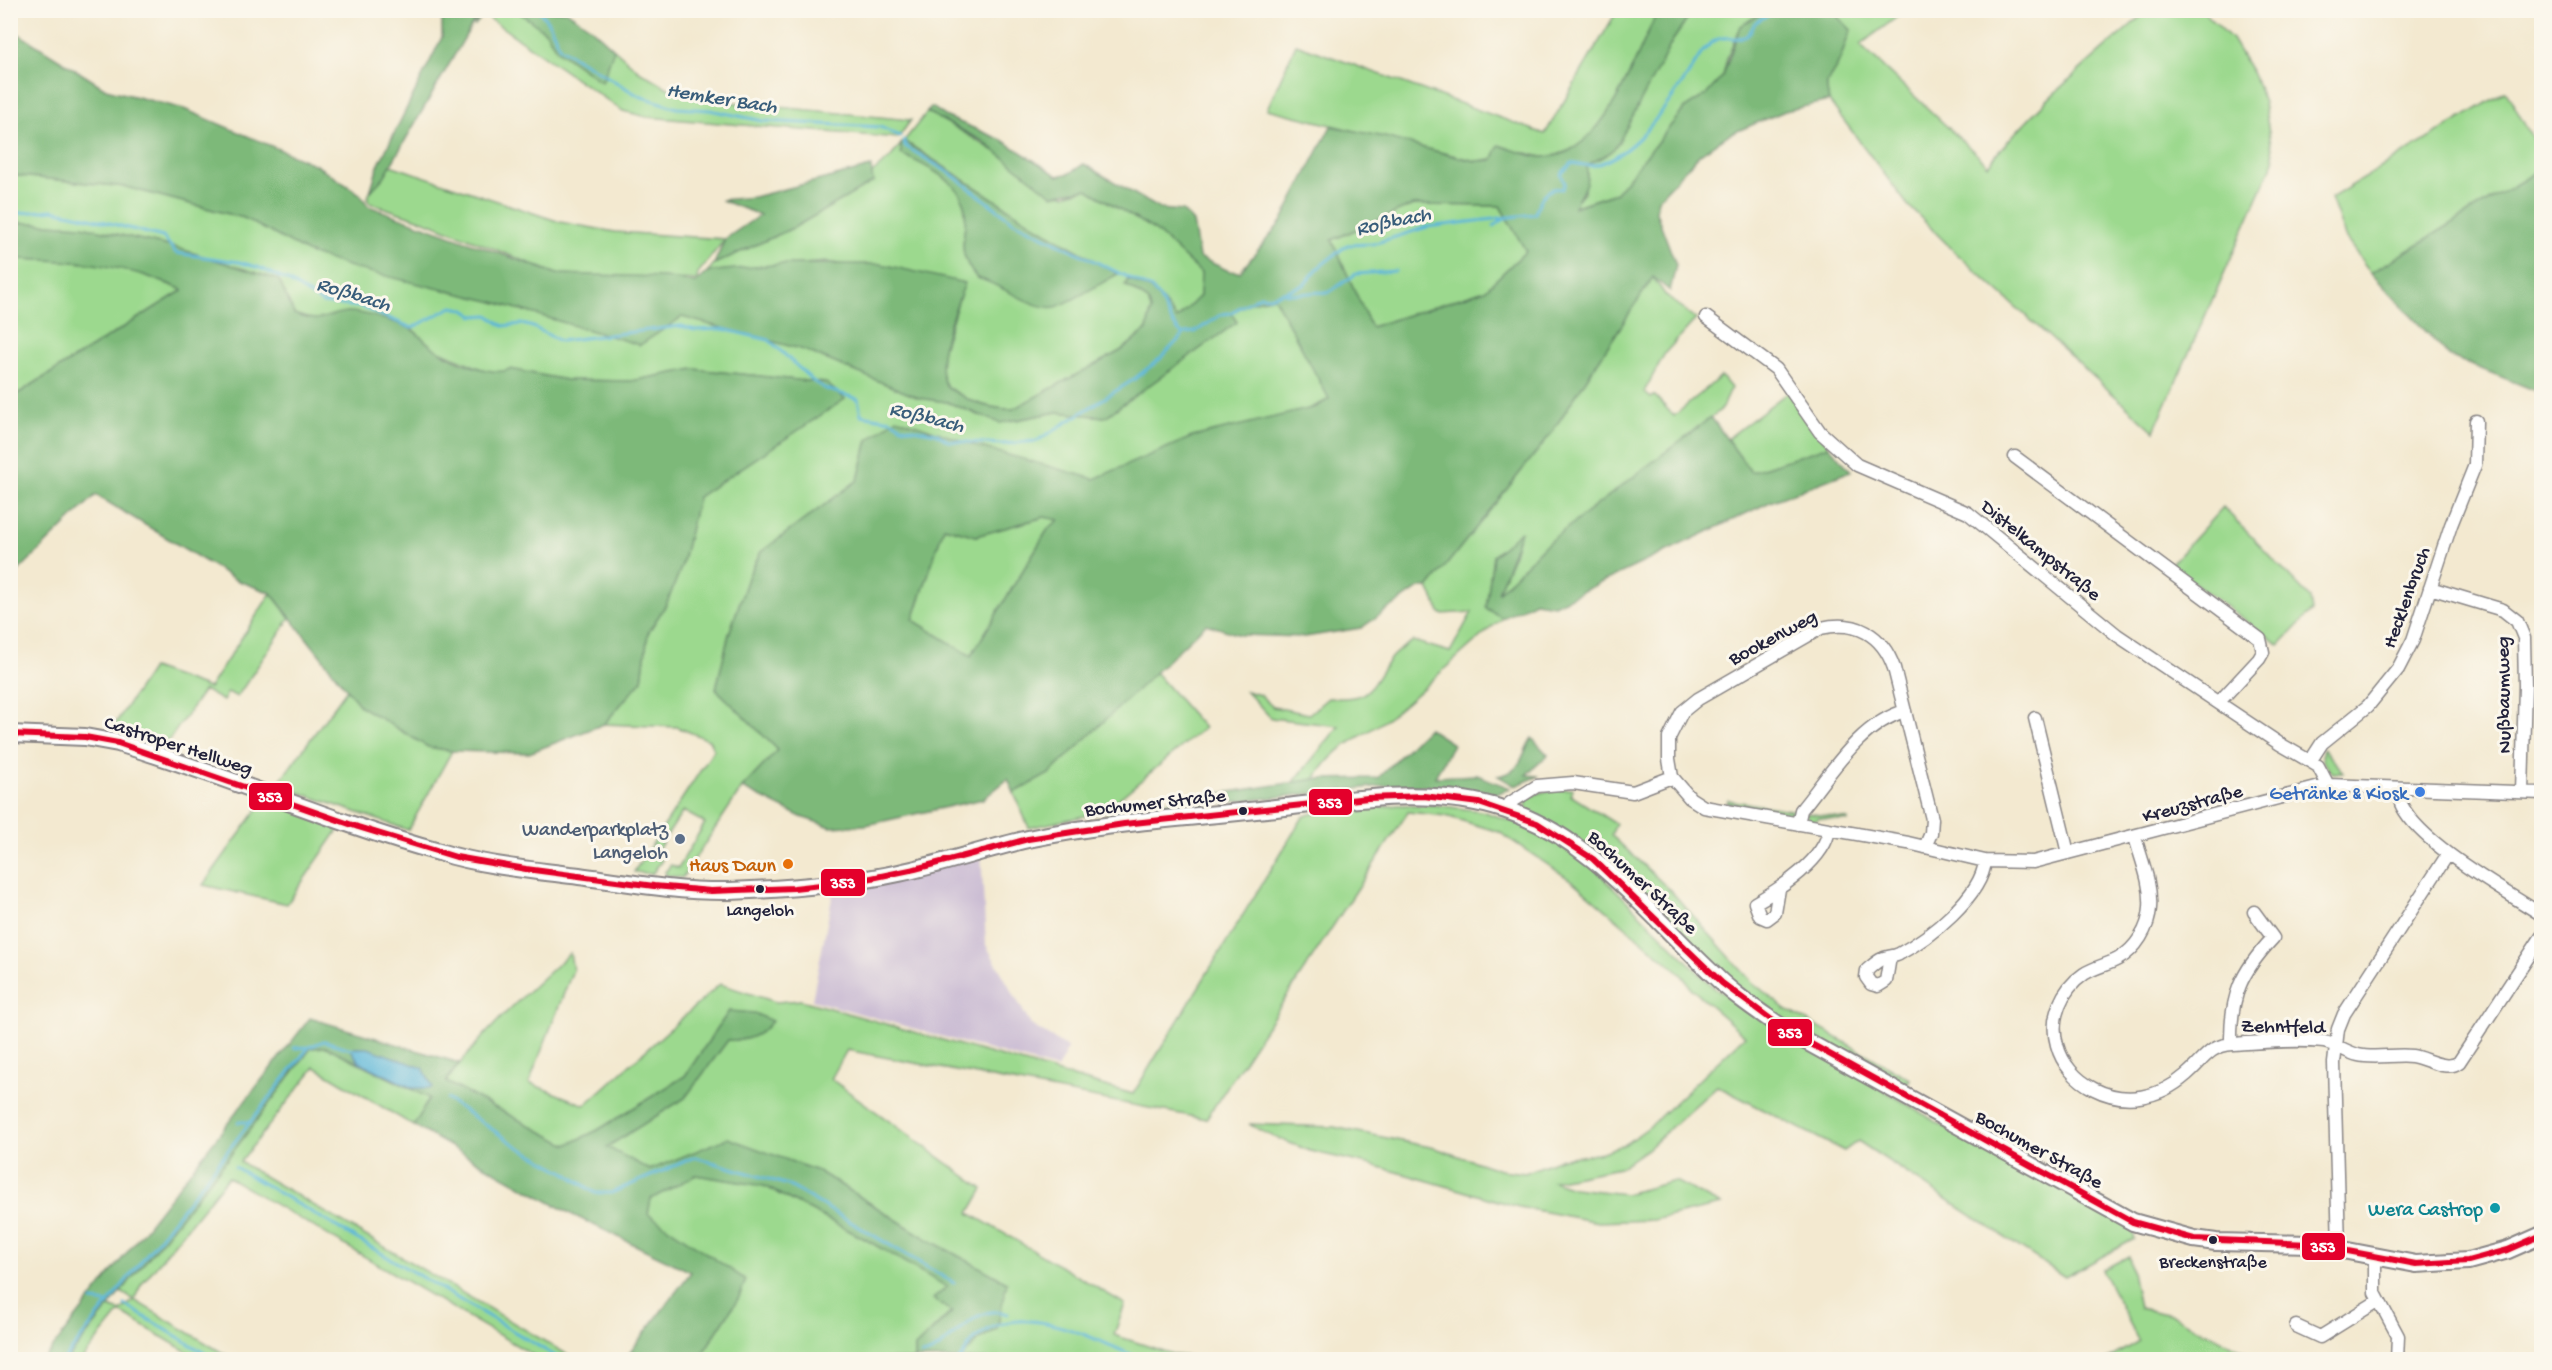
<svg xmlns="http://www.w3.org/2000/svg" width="2552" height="1370" font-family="'Gochi Hand',sans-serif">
<rect width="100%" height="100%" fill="#fbf7ec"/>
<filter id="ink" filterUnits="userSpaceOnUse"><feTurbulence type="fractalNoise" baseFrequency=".0167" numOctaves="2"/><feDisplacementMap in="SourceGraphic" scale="12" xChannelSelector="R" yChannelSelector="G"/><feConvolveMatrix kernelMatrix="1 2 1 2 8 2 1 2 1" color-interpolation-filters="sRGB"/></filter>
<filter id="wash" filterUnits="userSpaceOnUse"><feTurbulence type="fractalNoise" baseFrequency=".008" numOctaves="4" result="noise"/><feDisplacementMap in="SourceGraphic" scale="24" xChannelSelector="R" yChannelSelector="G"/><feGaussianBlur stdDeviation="1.35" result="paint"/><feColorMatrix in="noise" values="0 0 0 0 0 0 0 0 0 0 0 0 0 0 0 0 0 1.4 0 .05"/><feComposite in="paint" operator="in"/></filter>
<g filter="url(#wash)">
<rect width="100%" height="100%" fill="#f3e9d0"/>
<path fill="#ccbed4" d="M981,852L986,945L1031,1025L1068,1048L1057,1069L812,1000L835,883Z"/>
<path fill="#9cd98e" stroke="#5f7e64" stroke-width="1.5" d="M480,11H517L546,32L557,50L602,82L614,49L639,71L673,91L708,100L911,120L898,138L647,117L623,111L484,15L474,26Z
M1617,11H1658C1639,49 1608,141 1562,153C1557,155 1549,157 1544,157C1536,157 1529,151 1521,153C1506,155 1492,160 1476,161L1267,109L1296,44L1545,134Z
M1693,11H1765L1740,26L1727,58L1723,76L1707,94L1685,108L1616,193L1572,207L1584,192L1586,166L1611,152L1673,40Z
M1832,11H1905L1860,45L1988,165C2034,106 2092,60 2147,11H2203L2232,39L2253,74L2264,103L2274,161L2154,431L1956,253L1907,204L1829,101C1824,78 1827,84 1837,66C1843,55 1845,42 1851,30Z
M2506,91L2541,154V169L2371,273L2346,239L2331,198Z
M927,112C975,137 1019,167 1065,195L1087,189L1156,231L1201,273L1200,296L1177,319L1153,289L1128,279L1125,285L1148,300L1151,310L1147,329L1122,350L1033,400L1013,409H995L968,400L946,386L941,374L942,352L964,283L827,262L707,272L714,264L795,227L872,182V173L890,158L901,144V154C919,162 955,179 962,198C974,230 949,245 977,278L992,281L1036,304L1117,273L1040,229L904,141Z
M390,165L560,222L615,232L725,239L698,273L697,280L557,274L430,223L370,203L367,199C371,186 384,177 390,165Z
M10,175L126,187L244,218L309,253L494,302L640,345L682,317L804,350L919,398L947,402L978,415L1017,420L1057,412L1105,417L1237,322L1231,313L1261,297H1274L1330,399L1302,412L1094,480L980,447L868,440L858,480L761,552L749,575L729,634L716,689L778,750L742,788L682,878L666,875L665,872L671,865L678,868L705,823L683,811L655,854L662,860L652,874L634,872L714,750L709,740L677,727L604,724L642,680L648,633L667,603L682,565L698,497L845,399L825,383L694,369L631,381L566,380L510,369L503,373H491L435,349L412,329L348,312L315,321L294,314L279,280L177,248L82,226L11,222Z
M1413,205L1500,206L1526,251L1485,290L1371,327L1332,240Z
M11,259L54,260L124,267L183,290L11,398Z
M1653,277L1666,296L1696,319L1665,353L1644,392L1651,398L1654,395L1674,416L1721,376L1731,388L1723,408L1545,545L1497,594L1514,554L1520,532L1493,556L1486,608L1503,618C1464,649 1430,684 1392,715C1361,740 1338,741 1315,779L1293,783L1339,726L1271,718L1246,691L1260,695L1273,707L1309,714L1328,698C1372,700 1367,691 1390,659C1395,652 1405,646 1413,641L1450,652L1472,612L1441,614L1428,588L1550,435Z
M1788,392L1829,446L1751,472L1727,439Z
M2223,507L2310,598L2312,611L2279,645L2170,565Z
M1045,517L1060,519L1048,529L971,656L913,620L944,527L976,536Z
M271,593L290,618L237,697L228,692L223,701L204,690L165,746L111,730L152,668L209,688Z
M1155,672L1204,728L1103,812L1029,828L1014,793L1049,774Z
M347,689L360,706L428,747L452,751L408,830L277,785Z
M2323,749L2344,772L2332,773C2324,766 2320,759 2323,749Z
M1573,789L1570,795L1616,824L1611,835L1670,890L1752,982L1784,1008L1910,1079L1907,1084L1902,1085L1833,1050L1760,1005L1527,811L1526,801C1538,789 1557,790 1573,789Z
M1183,799L1184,807L1107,815L1109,810Z
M264,800L341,826L287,904L203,885Z
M1728,800L1796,811L1792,817L1783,816L1781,812L1727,803Z
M1399,805H1435L1481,811L1533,828L1554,840L1597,871L1712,986L1971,1143L2131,1227L2134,1239L2065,1277L1858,1141L1844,1151L1717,1086L1647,1149L1619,1168L1553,1181L1573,1188L1625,1194L1675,1181L1721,1205L1653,1220L1598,1222L1519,1207L1376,1166L1310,1151L1267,1134L1249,1124L1334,1127L1435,1148L1500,1170L1525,1173L1562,1158L1597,1154L1625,1144L1649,1127L1745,1036L1692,989L1681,974L1572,881L1499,832L1446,816L1408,812L1206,1119L847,1050L831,1079L983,1189L969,1213L1125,1304L1114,1335L1175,1355L1215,1359H960L979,1339L997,1329L1006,1282L927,1239L820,1172L728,1139L649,1170L606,1147L685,1098L728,1040L729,1011L685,1076L598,1130L567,1145L446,1082C480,1034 526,993 570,953L573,970L529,1083L585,1105L720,984L776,1002L801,1000L1133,1094L1303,817L1310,814Z
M1806,813L1848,819V821L1819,818L1815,821L1809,820Z
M327,1047L430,1098L414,1126L315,1067L240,1162L575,1359H540L228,1177L141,1285L134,1300L233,1359H199L120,1312L82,1359L67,1360L109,1307L120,1311L134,1300L121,1292L232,1153L311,1048Z
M696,1175L764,1186L865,1239L948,1287L952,1311L915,1347V1359H699L738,1299L746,1280L648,1214L650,1199Z
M2129,1256L2139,1308L2171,1315L2260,1359H2108L2139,1341L2102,1270Z"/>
<path fill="#7db979" stroke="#506e5a" stroke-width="1.5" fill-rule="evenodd" d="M437,11H456L466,20L468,17L461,11H480L384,177L370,192L378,166L442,37V21Z
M517,11H566L590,27L614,49L602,82L557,50L546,32Z
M1832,11L1851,30C1845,42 1843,55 1837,66C1827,84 1824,78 1829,101L1785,111L1728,135L1699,155L1658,199L1656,212L1676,265L1670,291L1653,277L1550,435L1428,588H1419L1361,628L1305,637L1240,635L1206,624L1049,774L1014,793L1008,779L983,799L866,825L831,827L801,817L742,788L778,750L716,689L729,634L749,575L761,552L858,480L868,440L897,418L980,447L1094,479L1192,437L1316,407L1329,399L1274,297C1257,302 1248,300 1231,313L1237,322L1105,417L1057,412L1000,423L947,402L919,398L804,350L682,317L640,345L494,302L357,269L309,253L244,218L126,187L11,175V29L106,89L184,109L316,165L360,194L368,206L557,274L665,277L695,283L707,272L781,264H881L965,283C956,308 932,359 945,383C947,389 954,391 959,394C976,405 994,409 1013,409L1122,350L1147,330L1151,310L1148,300L1125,285L1128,279L1152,290L1177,319L1200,296L1201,273L1156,231L1087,189L1052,195L982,141L927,112L932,107L947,117L1002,140L1058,176L1070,173L1084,164L1160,209L1183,211L1193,222L1199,257L1229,271L1240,272L1281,222L1331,126L1385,137L1457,157L1476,161L1492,160L1499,145C1512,149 1529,157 1544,157C1604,158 1636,54 1658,11H1693L1673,40L1619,142L1611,152L1586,166C1591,182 1580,194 1574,207L1616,193L1685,108L1707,94L1723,76L1740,26L1765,11ZM1413,205L1500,206L1526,251L1485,290L1371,327L1332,240ZM1044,517L1059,520L1048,529L971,656L913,620L944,527L976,536Z
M904,141L1040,229L1118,274C1104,281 1069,304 1055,307C1034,311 999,283 977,278C949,245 974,230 962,198C955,179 918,162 901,154V144Z
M871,167L873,182L795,227L714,264L725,239L760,215L721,200L754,197Z
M2541,169V393L2449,356L2371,273Z
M11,222L82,226L177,248L279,280L294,314C325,325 319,315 347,312C360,311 396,322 409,328C419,333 425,342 434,348C451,359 493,378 510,369L566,380L631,381L694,369L826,383L845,399L698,497L682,565L667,603L648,633L642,680L604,724L529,753L452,751L428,747L360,706L271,593L236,580L96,495L11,578V398L183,290C124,263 74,260 11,259Z
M1711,417L1751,472L1829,446L1851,471L1770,502L1554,605L1535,602L1503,618L1486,608L1493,556L1521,531L1498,593L1545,545Z
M1428,728L1453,744L1435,777L1477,775L1510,788L1494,795L1438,787L1392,785L1184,807L1183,799L1315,779L1378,778Z
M1532,738L1548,755L1526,775L1539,776L1515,786L1498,776C1523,772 1520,756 1532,738Z
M729,1011L754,1013L772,1021C762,1035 746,1042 728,1040L685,1098L607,1147L650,1170L728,1138L820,1172L927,1239L1007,1282L997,1329L979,1339L960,1359H915V1347L952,1312L933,1299L947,1287L865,1239L764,1186L696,1175L651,1199L648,1214L746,1280L738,1299L699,1359H625L691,1272L571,1214L414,1126L429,1098L327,1047L311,1048L232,1153L67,1359L43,1360L310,1018L459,1063L446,1082L567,1145L598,1130L685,1076Z"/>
<path fill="#5ab6d8" stroke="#3e6c8a" stroke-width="1.5" d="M350,1048H368L423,1068L433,1088H412L359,1062Z"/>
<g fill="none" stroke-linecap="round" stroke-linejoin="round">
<path stroke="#5ab6d8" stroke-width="3" d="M539,10L550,25L560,48L639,96L677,108L710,110L763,121L880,127L900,136
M904,140L905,146L951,174L1014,222L1152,289C1167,303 1166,320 1183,335
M10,214L53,210L90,218L163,237L176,253L239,262L260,268L288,281L323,303L362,307L412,328L452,307L463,309L474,316L488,315L503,326L522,324L533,327L560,341L681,326L695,330L723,329L769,340L814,382L826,389L858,399L861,415L891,420L902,427L936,433L948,441L1003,444L1037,441L1133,380L1161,358L1185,333L1195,332L1222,314L1230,313L1260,296L1269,297L1304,285L1318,268L1347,245L1373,244L1427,227L1535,214C1539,202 1545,185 1562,189L1565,183L1561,174L1572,163C1578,164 1589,167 1595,165C1636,154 1664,109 1688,75C1694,66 1699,55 1706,48C1724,30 1729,42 1744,37C1751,34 1751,29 1755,23C1760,18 1772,14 1779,10
M1494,226L1507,217
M1284,293C1299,297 1313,290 1328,293L1356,274L1396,271
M294,1048L309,1047
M447,1099L517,1146L566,1173L595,1193H611L695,1157L788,1185L954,1283
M238,1122H251
M235,1167L562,1360
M92,1301L108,1303
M125,1305L216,1360
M921,1355C950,1352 971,1300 1008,1314
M64,1360L309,1047L324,1041L351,1049
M959,1360C964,1354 968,1346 973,1341C1020,1294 1095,1341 1144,1360"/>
</g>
</g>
<g filter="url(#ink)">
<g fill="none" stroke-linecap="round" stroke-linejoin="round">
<g stroke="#8a8686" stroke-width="15">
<path id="minor" d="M1706,317L1776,369L1820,432L1857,465L1968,513L2117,635L2280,744L2318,766L2328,785
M2015,457L2260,639L2263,652L2259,659L2219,702
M2430,588L2503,610L2517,621L2524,638L2525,686L2522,792
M2035,718L2068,853
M2311,760L2322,743L2368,706L2398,669L2413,640L2451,525L2475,465L2476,421
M2400,788C2400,794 2399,801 2402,806C2422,845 2504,890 2542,915
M1506,810L1510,803L1537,786L1573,783L1633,792L1672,777
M1798,824L1801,810C1830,775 1859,724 1905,711
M2135,837C2141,859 2152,884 2150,908C2149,928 2136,949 2118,959C2107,965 2095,967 2084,974C2062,989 2049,1018 2057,1045C2062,1064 2076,1080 2094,1089C2125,1105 2160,1098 2186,1075C2203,1061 2209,1045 2233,1044C2262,1042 2295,1039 2324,1042C2336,1044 2346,1052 2358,1055C2374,1059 2395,1054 2412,1056C2426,1058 2447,1072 2459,1062L2542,936
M1925,847L1931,833L1932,819L1894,668C1882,634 1856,620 1821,628L1698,699L1682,712L1669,738V759L1672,777L1690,798L1704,807L1908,843L1985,861L2033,862L2328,785L2542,793
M1779,889L1775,913L1767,919L1760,916L1755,903C1780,889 1826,859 1829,829
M1890,957L1886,981L1878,986L1871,984L1866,977L1867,970C1872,966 1877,961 1882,959C1887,956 1894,957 1899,954C1929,938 1982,896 1985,861
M2231,1044C2230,996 2241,972 2273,938L2254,912
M2339,1248L2334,1063L2338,1029L2344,1014L2448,854
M2375,1257V1293L2398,1336L2397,1360
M2296,1326L2320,1337L2378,1301"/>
</g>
<g stroke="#8a8686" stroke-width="20">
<path id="major" d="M10,734L85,737L118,743C226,775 330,822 439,852C485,866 532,870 579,876C629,883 680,892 730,891C786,889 844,885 899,873C942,864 985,849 1028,839C1112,821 1200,817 1285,807C1357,799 1435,786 1506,810C1593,839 1649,915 1714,975C1735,996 1760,1012 1784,1029L2133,1222L2194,1239L2216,1242L2311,1244L2416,1264L2468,1261L2508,1250L2542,1235"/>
</g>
<use href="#minor" stroke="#fff" stroke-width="12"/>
<use href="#major" stroke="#fff" stroke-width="16"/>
<g stroke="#fbf7ec" stroke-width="10">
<path id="bus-1" d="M10,734L85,737L118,743L358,827L456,857L526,869L654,886L711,891L794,888L857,881L915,869L1028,839L1124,824L1368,798L1424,796L1479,803L1537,823L1593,859L1722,983L1784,1029L2133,1222L2194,1239L2311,1244L2416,1264L2468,1261L2508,1250L2542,1235"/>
</g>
<use href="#bus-1" stroke="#e4002b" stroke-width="6"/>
</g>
</g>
<circle fill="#3f7fe0" stroke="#fbf7ec" stroke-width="2" cx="2420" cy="792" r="6"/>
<g fill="#22223b" stroke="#fbf7ec" stroke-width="2">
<circle cx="1243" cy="811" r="5"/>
<circle cx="760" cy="889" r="5"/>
<circle cx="2213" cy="1240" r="5"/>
</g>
<circle fill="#5c6f8a" stroke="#fbf7ec" stroke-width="2" cx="680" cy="839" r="6"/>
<circle fill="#e8710a" stroke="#fbf7ec" stroke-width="2" cx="788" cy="864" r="6"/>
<circle fill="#0f9aa8" stroke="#fbf7ec" stroke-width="2" cx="2495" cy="1208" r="6"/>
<g text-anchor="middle" stroke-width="6" stroke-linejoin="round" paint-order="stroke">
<g font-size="18" fill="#22223b" stroke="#fbf7ec">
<text x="760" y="915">Langeloh</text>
<text x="2213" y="1267">Breckenstraße</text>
</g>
<g font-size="20" fill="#22223b" stroke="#fbf7ec">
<text transform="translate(2042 549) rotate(39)" y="7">Distelkampstraße</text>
<text transform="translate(2405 597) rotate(-70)" y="7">Hecklenbruch</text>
<text transform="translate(1772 636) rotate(-28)" y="7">Bookenweg</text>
<text transform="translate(2502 695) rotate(-91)" y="7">Nußbaumweg</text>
<text transform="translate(179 744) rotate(18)" y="7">Castroper Hellweg</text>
<text transform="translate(1155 801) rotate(-6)" y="7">Bochumer Straße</text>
<text transform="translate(2192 802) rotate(-15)" y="7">Kreuzstraße</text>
<text transform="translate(1644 881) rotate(43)" y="7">Bochumer Straße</text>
<text transform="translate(2283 1025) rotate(1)" y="7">Zehntfeld</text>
<text transform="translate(2040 1148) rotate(29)" y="7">Bochumer Straße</text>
</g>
<g font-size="20" fill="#366cbe" stroke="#fbf7ec" text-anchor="end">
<text x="2408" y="799">Getränke &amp; Kiosk</text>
</g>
<g font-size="20" fill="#4e5e75" stroke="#fbf7ec" text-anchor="end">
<text x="668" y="835">Wanderparkplatz<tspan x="668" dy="23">Langeloh</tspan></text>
</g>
<g font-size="20" fill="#c56008" stroke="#fbf7ec" text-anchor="end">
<text x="776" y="871">Haus Daun</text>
</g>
<g font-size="20" fill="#0d838f" stroke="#fbf7ec" text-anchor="end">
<text x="2483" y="1215">Wera Castrop</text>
</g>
<g font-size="21" font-style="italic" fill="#385d7a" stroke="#fbf7ec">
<text transform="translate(722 97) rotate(9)" y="7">Hemker Bach</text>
<text transform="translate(1393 220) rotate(-12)" y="7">Roßbach</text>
<text transform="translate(354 293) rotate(17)" y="7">Roßbach</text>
<text transform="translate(927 416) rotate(14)" y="7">Roßbach</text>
</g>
</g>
<g stroke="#fbf7ec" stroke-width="2">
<rect x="248" y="782" width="45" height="29" rx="6" fill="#e4002b"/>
<rect x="1308" y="788" width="45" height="28" rx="6" fill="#e4002b"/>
<rect x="820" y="868" width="46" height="29" rx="6" fill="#e4002b"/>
<rect x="1767" y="1018" width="46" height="29" rx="6" fill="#e4002b"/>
<rect x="2301" y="1232" width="45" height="29" rx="6" fill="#e4002b"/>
</g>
<g font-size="16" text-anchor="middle" font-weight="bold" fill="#fff">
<text x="270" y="802">353</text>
<text x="1330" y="808">353</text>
<text x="843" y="888">353</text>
<text x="1790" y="1038">353</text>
<text x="2323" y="1252">353</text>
</g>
<rect width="2552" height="1370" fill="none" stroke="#fbf7ec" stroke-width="36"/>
</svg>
